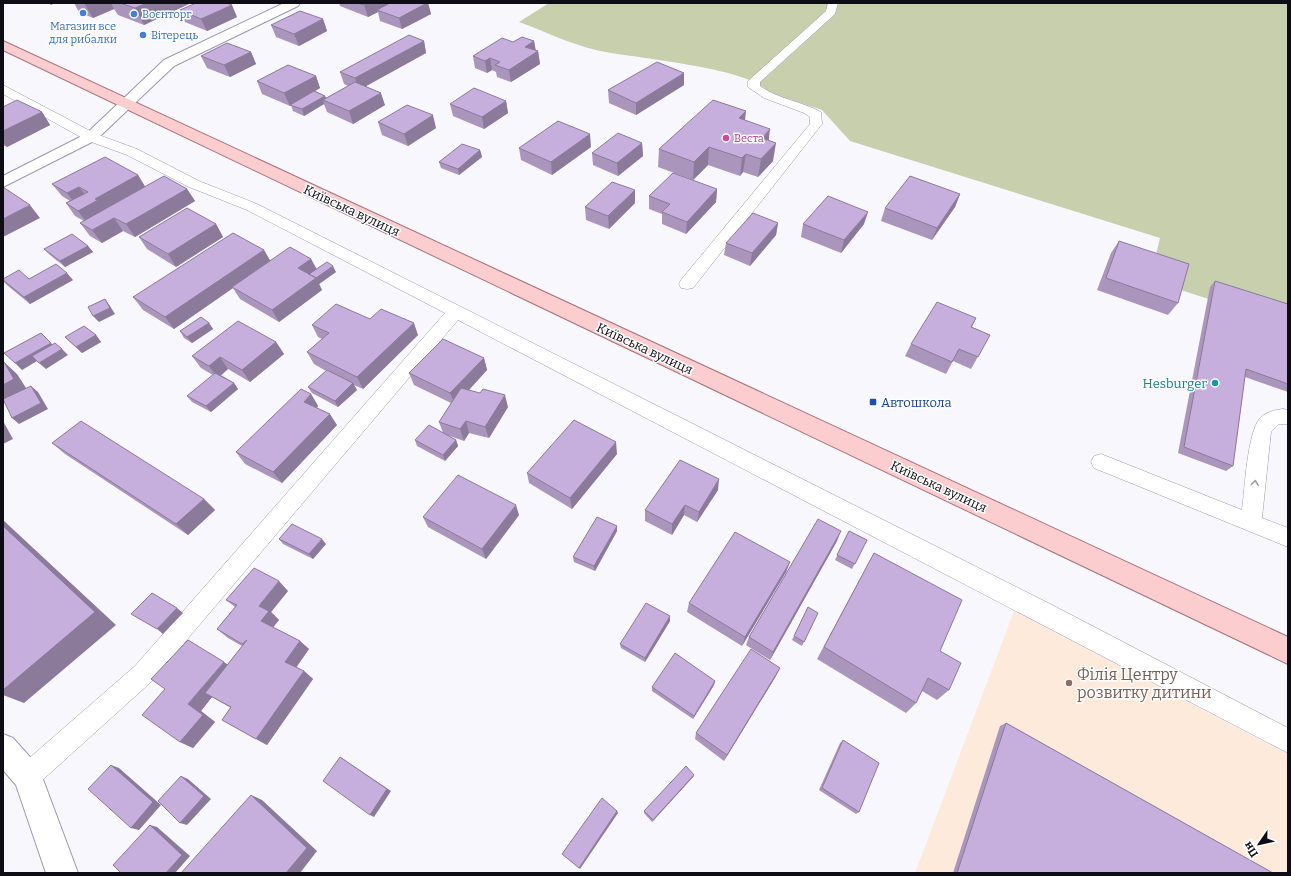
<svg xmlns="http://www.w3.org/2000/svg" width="1291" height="876" font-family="Bitter,serif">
<rect width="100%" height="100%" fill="#f8f7fd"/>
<path fill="#feeadb" d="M1014,611L1288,754V873H915Z"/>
<path fill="#c8cfac" d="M549,3H1288V303L1267,318L1150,280L1160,238L850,141L822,110L768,92C750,67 630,58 596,50C570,44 544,31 519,22Z"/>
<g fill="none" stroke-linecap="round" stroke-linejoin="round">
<g stroke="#9d96b1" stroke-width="1">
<path id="lane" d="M828,3H838L835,14L760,82V86C778,99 801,101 821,112L822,124L693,288L687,289L681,288L679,284L681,280L810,124V117L804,113L764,98L748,87V81L826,11Z
M3,85L96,134L137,149L199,181L257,204L1056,607L1288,728V753L458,320L151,682L37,785L28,789L19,785L15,776L19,767L135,666L445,313L247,210L189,187L127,155L86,140L3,94Z
M1283,409L1288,410V424H1279L1271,432L1262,518L1288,528V547L1094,468L1091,462L1094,456L1101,454L1242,510C1245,488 1247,434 1260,418C1266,412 1275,410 1283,409Z"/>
</g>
<g stroke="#9d96b1" stroke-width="2">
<path id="street" d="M284,3H300L298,6L174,66L96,140L3,187V176L86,134L164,60Z
M3,734L13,738L38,766L78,873H46L16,785L3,770Z"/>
</g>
<g stroke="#a67379" stroke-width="2">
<path id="primary" d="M3,41L1288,637V664L3,50Z"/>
</g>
<use href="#lane" fill="#fff" fill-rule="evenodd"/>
<use href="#street" fill="#fff" fill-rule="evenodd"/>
<use href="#primary" fill="#fbcdcf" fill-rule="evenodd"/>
</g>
<path fill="#aa96bd" d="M74,3H191L144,25L118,15L114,9L93,18L79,12Z
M339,3H428L431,14L402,29L380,21L378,12L368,17L340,6Z
M180,10L237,17L207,31L185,22Z
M323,19L327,31L299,46L276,37L271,25Z
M424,41L426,53L366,86L385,105L353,124L327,112L324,104L304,116L293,111L291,105L290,106L262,94L257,81L316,76L320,88L315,91L325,96L326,98L348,86L344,84L340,72Z
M534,41L536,51H538L540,64L511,82L497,77L496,72L492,70L487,73L475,68L473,56L513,42Z
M251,52L256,64L230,77L207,68L201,56Z
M684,85L636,115L609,103L608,90Z
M506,101L508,113L484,129L453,116L450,104Z
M3,107L42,112L50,125L7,147L3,145Z
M745,121L769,140L773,161L758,177L743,172L740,176L708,165L693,180L658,167L659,149Z
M378,122L436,128L408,146L382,135Z
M642,143L643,156L618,176L593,165L592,153Z
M591,147L552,175L521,160L519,148Z
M480,150L482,157L459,175L441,168L439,162Z
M138,175L145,187L187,189L195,201L135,237L123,231L102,243L90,236L80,223L84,221L75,216L66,203L70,201L62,196L52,184Z
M717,189L716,202L686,234L662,224V214L649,209V196Z
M960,194L955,207L932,240L881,221L885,208Z
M635,203L609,229L586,220L585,207Z
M778,223L776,235L750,266L724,255L726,243Z
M216,224L223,237L176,267L147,249L139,237Z
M803,224H864L841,253L801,237Z
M1119,241L1178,303L1168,315L1097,290L1111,253Z
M88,246L93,252L65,267L50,255L44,249Z
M264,250L270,261L311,259L317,269L336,272L319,284L322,290L279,322L240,299L233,288L174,329L143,310L133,297Z
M29,279L73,280L30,304L8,286L3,281Z
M1215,281L1288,304V392L1245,377L1233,466L1226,471L1178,453L1210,287Z
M976,318L972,327L990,335L971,369L953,361L946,374L905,356L911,344Z
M370,319L418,335L363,389L354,385L357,390L338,407L312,393L308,387L326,371L314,364L307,352L322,339L318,337L312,325Z
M209,323L213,329L192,343L184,338L180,331Z
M96,335L101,342L82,353L65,337Z
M276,342L284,354L250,382L228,369L221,375L234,383L238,389L211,412L192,402L187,396L213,375L201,368L192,356Z
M484,358L487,370L469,390L508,407L489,438L469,433L464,441L447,435L456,440L458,446L445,461L417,446L415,440L443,433L439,422L451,403L414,385L409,373Z
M311,394L318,406L317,408L337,425L282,483L245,464L236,452Z
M52,443L204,499L215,510L188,535L65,454Z
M617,454L572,509L529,483L527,473Z
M718,490L697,522L684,515L672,535L645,521V510Z
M519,515L486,559L428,527L423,517Z
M617,526V531L595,571L574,562L573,557Z
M849,531L867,540L852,569L835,560Z
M279,539L326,544L313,559L283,544Z
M837,541L770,660L746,645L749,637Z
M874,553L940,651L949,690L937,700L922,691L916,703L906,713L817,659Z
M790,562L786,572L742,646L687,612L689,603Z
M288,591L271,612L279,620L273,627L300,641L309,649L296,668L304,671L313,679L267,745L222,720L231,708L212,697L201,711L215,722L193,748L180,742L227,665L242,646L228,638L217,629L235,607L226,600Z
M808,607L818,613L802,646L792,640Z
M670,621L645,662L621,648L620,644Z
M776,676L724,761L695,739L696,733Z
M715,681L714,685L693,719L652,691V687Z
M1006,723L1273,873H953L1000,726Z
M843,740L859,812L856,814L819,790L840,743Z
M694,775L693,777L652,822L644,813V811Z"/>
<path fill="#8b7a9a" d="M49,3H55L51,5Z
M84,3H111L114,9L93,18Z
M147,3H191L144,25L135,8Z
M369,3H390L377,10L378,12L368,17L364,5Z
M427,3H428L431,14L402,29L399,18Z
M232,5L237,17L207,31L201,19Z
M323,19L327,31L299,46L294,34Z
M424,41L426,53L359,90L355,78Z
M534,41L536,53L538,51L540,64L511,82L509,70L525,47Z
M251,52L256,64L230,77L224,65Z
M490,58L492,70L487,73L485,61Z
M684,73V85L636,115V103Z
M316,76L320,88L290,106L284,93Z
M381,93L385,105L353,124L349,111Z
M325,96L328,102L323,100L324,104L304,116L302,109Z
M506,101L508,113L484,129L482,117Z
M746,111L744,129L739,118Z
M42,112L50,125L7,147L3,142V131Z
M433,115L436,128L408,146L404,134Z
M770,129L768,147L762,138Z
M590,134L591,147L552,175L551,162Z
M642,143L643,156L618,176L617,163Z
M776,143L773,161L758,177L761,159Z
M709,147L708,165L693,180L694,162Z
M480,150L482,157L459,175L458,169Z
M746,154L743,172L740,176L742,158Z
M138,175L146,188L88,224L78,211L95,199Z
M79,187L89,199L77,206L67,193Z
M187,189L195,201L135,237L126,224Z
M717,189L716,202L686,234L687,222Z
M635,190V203L609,229L608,216Z
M960,194L955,207L932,240L937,228Z
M30,205L40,218L3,237V219Z
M868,212L864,224L841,253L844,240Z
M114,218L123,231L102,243L92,230Z
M778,223L776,235L750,266L752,253Z
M216,224L223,237L176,267L168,254Z
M88,246L93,252L65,267L60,261Z
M264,250L271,262L232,287L233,288L174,329L165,317Z
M311,259L317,271L311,275L298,268Z
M333,266L336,272L319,284L322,290L279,322L272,310Z
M67,273L73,280L30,304L24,297Z
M105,299L110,306L115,314L99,322L93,316Z
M209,323L213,329L192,343L187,337Z
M414,323L418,335L363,389L357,377Z
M96,335L101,342L82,353L76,347Z
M276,342L284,354L250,382L242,370Z
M51,343L57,349L22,370L15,363Z
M62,349L68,355L46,369L39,363Z
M220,357L228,369L218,378L209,366Z
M484,358L487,370L455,405L450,393Z
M4,362L17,374L28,391L3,403V385Z
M234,383L238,389L211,412L206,406Z
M353,383L357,390L338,407L335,401Z
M31,386L38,392L48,409L19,424L12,418Z
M311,394L318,406L311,413L304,402Z
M505,395L508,407L489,438L485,427Z
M330,414L337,425L282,483L273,472Z
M3,421L13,439L3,444Z
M466,421L469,433L464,441L460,429Z
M456,440L458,446L445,461L443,455Z
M616,442L617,454L572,509L570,498Z
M719,479L718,490L697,522L699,512Z
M204,499L215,510L188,535L176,524Z
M516,505L519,515L486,559L482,549Z
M685,505L684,515L672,535V524Z
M3,520L116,625L24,703L3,695Z
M617,526V531L595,571L594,566Z
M841,531L837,541L770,660L773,652Z
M322,539L326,544L313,559L309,554Z
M790,562L786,572L742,646L745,637Z
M279,581L288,591L271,612L279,620L271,630L261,621L259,606Z
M177,608L183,613L163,634L157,629Z
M670,616V621L645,662V658Z
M300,641L309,649L294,670L285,662Z
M224,662L235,670L205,693L212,697L201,711L215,722L193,748L180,742L188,704Z
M780,668L776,676L724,761L727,755Z
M304,671L313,679L267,745L256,739Z
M715,681L714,685L693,719L694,716Z
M340,757L391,791L374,817L370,815Z
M111,765L119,768L161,805L139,830L131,828Z
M694,775L693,777L652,822L653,820Z
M181,776L188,779L211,799L187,825L180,823Z
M251,795L262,800L317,851L300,873H286Z
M617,811L618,813L580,869L579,868Z
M150,825L157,827L190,856L175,873H166Z"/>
<path fill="#c6afdc" stroke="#8b7a9a" d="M120,3H147L135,8Z
M196,3H227L232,5L201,19L180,10Z
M358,3H369L364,5Z
M390,3H427L399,18L377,10Z
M300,11L323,19L294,34L271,25Z
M409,35L424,41L355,78L340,72Z
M522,37L534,41L525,47L538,51L509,70L495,65L500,62L490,58L485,61L473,56L502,38L513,42Z
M227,43L251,52L224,65L201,56Z
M657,62L684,73L636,103L608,90Z
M288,65L316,76L284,93L257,81Z
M355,82L381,93L349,111L323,100Z
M474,88L506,101L482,117L450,104Z
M314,91L325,96L302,109L290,105Z
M17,100L42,112L3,131V107Z
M713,100L746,111L739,118L770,129L762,138L776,143L761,159L746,154L742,158L709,147L694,162L659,149Z
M407,105L433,115L404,134L378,122Z
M558,121L590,134L551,162L519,148Z
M618,133L642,143L617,163L592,153Z
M462,144L480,150L458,169L439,162Z
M105,157L138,175L95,199L98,200L78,211L66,203L88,192L79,187L67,193L52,184Z
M673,173L717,189L687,222L662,212L670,204L649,196Z
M164,176L187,189L126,224L114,218L92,230L80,223Z
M910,176L960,194L937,228L885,208Z
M612,182L635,190L608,216L585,207Z
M3,187L30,205L3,219Z
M828,196L868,212L844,240L803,224Z
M187,208L216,224L168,254L139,237Z
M753,213L778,223L752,253L726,243Z
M233,233L264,250L165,317L133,297Z
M72,234L88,246L60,261L44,249Z
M1119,241L1189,264L1178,303L1106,278Z
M290,247L311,259L298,268L316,278L272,310L232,287Z
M327,262L333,266L316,278L309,274Z
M56,264L67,273L24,297L3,280V279L19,270L29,279Z
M1215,281L1288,304V384L1246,369L1233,466L1184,447Z
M105,299L110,308L93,316L88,307Z
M937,302L976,318L971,327L990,335L978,357L959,349L952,362L911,344Z
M336,304L370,319L381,309L414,323L357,377L307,352L329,333L312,325Z
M201,317L209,323L187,337L180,331Z
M238,321L276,342L242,370L220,357L209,366L192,356Z
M84,326L96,335L76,347L65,337Z
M41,333L51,343L15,363L4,353Z
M443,339L484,358L450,393L409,373Z
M55,343L62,349L39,363L32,356Z
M3,362H4L14,379L3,385Z
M327,370L353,383L335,401L308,387Z
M215,373L234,383L206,406L187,396Z
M31,386L41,403L12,418L3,399Z
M461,388L480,393L483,389L505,395L485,427L466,421L460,429L439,422Z
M301,389L311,394L304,402L330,414L273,472L236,452Z
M574,420L616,442L570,498L527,473Z
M81,421L204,499L176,524L52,443Z
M429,425L456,440L443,455L415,440Z
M680,460L719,479L699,512L685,505L672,524L645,510Z
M458,475L516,505L482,549L423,517Z
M597,517L617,526L594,566L573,557Z
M818,519L841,531L773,652L749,637Z
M292,524L322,539L309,554L279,539Z
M3,526L95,612L3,690Z
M849,531L867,540L855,564L837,555Z
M735,532L790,562L745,637L689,603Z
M874,553L962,600L940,651L961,663L949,690L928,678L916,703L824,647Z
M254,568L279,581L259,606L269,611L261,621L300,641L285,662L304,671L256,739L222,720L231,707L205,693L247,640L242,644L217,629L237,605L226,600Z
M152,593L177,608L157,629L131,614Z
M646,603L670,616L645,658L620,644Z
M808,607L818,613L804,642L794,636Z
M188,640L224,662L188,704L203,715L180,742L142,715L165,689L151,679Z
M751,649L780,668L727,755L696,733Z
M675,653L715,681L694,716L652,687Z
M1006,723L1273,873H957Z
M843,740L879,763L859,812L822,788Z
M340,757L387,789L370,815L323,781Z
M111,765L153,802L131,828L88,789Z
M686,766L694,775L653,820L644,811Z
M181,776L204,796L180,823L158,801Z
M251,795L307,848L286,873H181Z
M602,798L617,811L579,868L562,854Z
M150,825L182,855L166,873H121L113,865Z"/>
<defs><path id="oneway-chevron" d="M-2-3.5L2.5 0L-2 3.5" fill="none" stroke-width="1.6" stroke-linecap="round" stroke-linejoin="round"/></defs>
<use stroke="#9f9ea1" href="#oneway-chevron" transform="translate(1255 483) rotate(-83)"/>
<g fill="#3f7fe0" stroke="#fff" stroke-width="1.5">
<circle cx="83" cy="13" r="4"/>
<circle cx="134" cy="14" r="4"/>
<circle cx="143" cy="35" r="4"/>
</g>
<circle fill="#d1479c" stroke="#fff" stroke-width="1.5" cx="726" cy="138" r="4"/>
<circle fill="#0f9aa8" stroke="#fff" stroke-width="1.5" cx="1215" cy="383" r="4"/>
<rect fill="#1a4fb4" stroke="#fff" stroke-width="1.5" x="869" y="398" width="8" height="8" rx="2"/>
<circle fill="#8d6e63" stroke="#fff" stroke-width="1.5" cx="1069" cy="683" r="4"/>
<g text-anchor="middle" stroke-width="3" stroke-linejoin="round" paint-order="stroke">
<g font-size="11" fill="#366cbe" stroke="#fff" text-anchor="start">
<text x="142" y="18">Воєнторг</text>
<text x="83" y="30" text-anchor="middle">Магазин все<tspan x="83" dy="13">для рибалки</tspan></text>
<text x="151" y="39">Вітерець</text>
</g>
<g font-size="11" fill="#b23c85" stroke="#fff" text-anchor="start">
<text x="734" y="142">Веста</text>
</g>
<g font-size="13" fill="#0e0c15" stroke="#fff">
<text transform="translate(352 210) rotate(25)" y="5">Київська вулиця</text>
<text transform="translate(645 348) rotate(25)" y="5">Київська вулиця</text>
<text transform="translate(939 486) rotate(25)" y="5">Київська вулиця</text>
</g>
<g font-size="13" fill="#0d838f" stroke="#fff" text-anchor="end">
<text x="1207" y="388">Hesburger</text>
</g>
<g font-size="13" fill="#164399" stroke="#fff" text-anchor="start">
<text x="881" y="407">Автошкола</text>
</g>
<g font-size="16" fill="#785e54" stroke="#fff" text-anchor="start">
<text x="1077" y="680">Філія Центру<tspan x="1077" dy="18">розвитку дитини</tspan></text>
</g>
</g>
<rect width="1291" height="876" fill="none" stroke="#0e0c15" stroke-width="8"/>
<g transform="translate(1259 844) rotate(236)" stroke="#ffffff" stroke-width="3" paint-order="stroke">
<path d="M0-3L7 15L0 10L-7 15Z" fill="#0e0c15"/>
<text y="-6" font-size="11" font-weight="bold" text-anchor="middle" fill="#0e0c15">Пн</text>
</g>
</svg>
